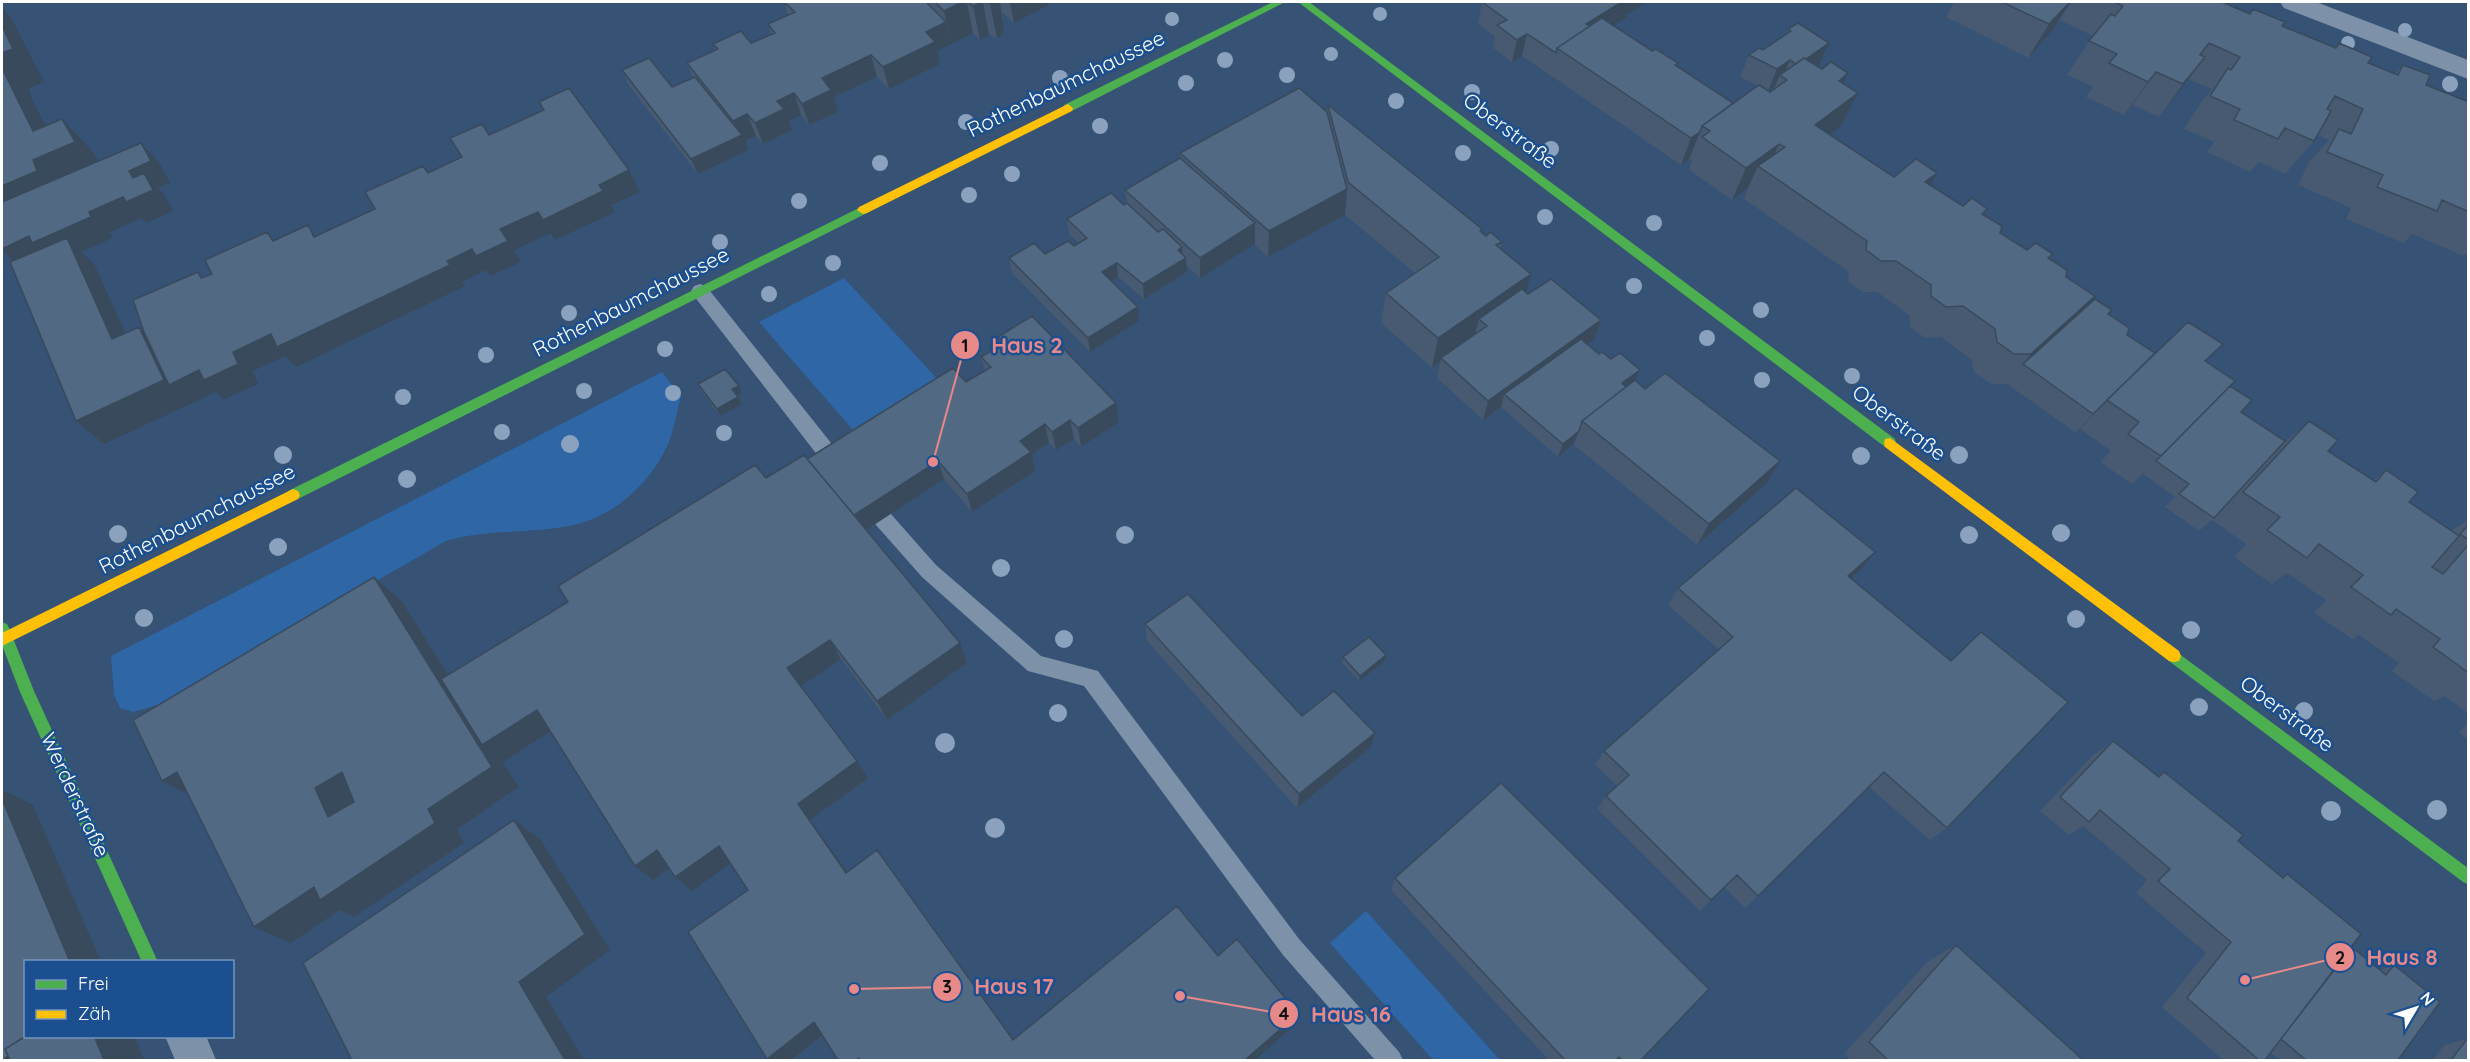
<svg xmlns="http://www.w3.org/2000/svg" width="2470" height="1062" font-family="Quicksand,sans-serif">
<rect width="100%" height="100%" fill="#365274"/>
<path fill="#2f66a5" d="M844,278L944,386L860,438L759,322Z
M662,372L681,396C677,411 674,430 668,444C650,485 612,518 569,526C527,534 489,529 446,541L164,703L133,712L120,708L114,695L111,656Z
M1366,911L1500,1060H1433L1330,943Z"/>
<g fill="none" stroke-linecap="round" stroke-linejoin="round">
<path fill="#7d92a8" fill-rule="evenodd" d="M700,284L706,286L843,458L845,464L843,470L836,472L829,470L694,296L691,291L694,286Z
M883,511L890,513L936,565L1041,656L1098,671L1299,939L1399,1052L1403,1060H1375L1283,955L1084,686L1028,671L922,577L876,525L873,519L876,513Z"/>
<path fill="#7d92a8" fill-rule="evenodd" d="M2280,2H2316L2468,60V79L2284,8Z
M165,1036H206L216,1060H175Z"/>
<path fill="#4caf50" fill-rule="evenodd" d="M1273,2H1285L1072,111H1064L1063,108L1064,105Z
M1298,2H1309L1895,439L1896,443L1895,447H1885Z
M863,206L869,210L867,213L298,499H288L286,495L288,491Z
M2,622L7,624L9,628L34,691L158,962H142L20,692L2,645Z
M2174,650L2468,868V884L2463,882L2169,661L2167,656L2169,651Z"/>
<path fill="#ffc107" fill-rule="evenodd" d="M1068,104L1073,108L1072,111L867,213L863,214L857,210L859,207Z
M1890,438L2179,651L2181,656L2179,661L2174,662L2169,661L1885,447L1884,443L1885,439Z
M293,489L298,491L300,495L298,499L2,646V633Z"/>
</g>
<g fill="#8aa2be">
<circle cx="1380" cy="14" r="7"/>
<circle cx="1172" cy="19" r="7"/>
<circle cx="2405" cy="30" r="7"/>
<circle cx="2348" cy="43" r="7"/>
<circle cx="1331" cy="54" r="7"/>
<circle cx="1225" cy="60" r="8"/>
<circle cx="1287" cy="75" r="8"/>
<circle cx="1060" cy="78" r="8"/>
<circle cx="1186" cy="83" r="8"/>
<circle cx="2450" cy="84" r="8"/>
<circle cx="1472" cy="92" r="8"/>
<circle cx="1396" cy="101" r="8"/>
<circle cx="966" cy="122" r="8"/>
<circle cx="1100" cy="126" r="8"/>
<circle cx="1551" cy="149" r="8"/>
<circle cx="1463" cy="153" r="8"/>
<circle cx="880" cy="163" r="8"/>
<circle cx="1012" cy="174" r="8"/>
<circle cx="969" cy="195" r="8"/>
<circle cx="799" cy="201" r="8"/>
<circle cx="1545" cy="217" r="8"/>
<circle cx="1654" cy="223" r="8"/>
<circle cx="720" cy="242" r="8"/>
<circle cx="833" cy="263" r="8"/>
<circle cx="1634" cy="286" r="8"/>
<circle cx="769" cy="294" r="8"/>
<circle cx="1761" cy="310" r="8"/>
<circle cx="569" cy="313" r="8"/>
<circle cx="1707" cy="338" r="8"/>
<circle cx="665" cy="349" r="8"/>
<circle cx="486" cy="355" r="8"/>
<circle cx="1852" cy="376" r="8"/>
<circle cx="1762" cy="380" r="8"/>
<circle cx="584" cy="391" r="8"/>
<circle cx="673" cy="393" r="8"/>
<circle cx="403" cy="397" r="8"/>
<circle cx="502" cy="432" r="8"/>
<circle cx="724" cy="433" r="8"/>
<circle cx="570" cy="444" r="9"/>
<circle cx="283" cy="455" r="9"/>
<circle cx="1959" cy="455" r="9"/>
<circle cx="1861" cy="456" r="9"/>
<circle cx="407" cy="479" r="9"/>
<circle cx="2061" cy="533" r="9"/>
<circle cx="118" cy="534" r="9"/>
<circle cx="1125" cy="535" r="9"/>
<circle cx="1969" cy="535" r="9"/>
<circle cx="278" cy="547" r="9"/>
<circle cx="1001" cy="568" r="9"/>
<circle cx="144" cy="618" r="9"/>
<circle cx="2076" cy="619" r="9"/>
<circle cx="2191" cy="630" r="9"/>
<circle cx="1064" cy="639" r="9"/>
<circle cx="2199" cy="707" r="9"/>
<circle cx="2304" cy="711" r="9"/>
<circle cx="1058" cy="713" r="9"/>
<circle cx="945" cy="743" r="10"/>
<circle cx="2437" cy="810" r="10"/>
<circle cx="2331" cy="811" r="10"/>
<circle cx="995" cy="828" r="10"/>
</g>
<path fill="#475a72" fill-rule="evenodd" d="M784,2H1049L1047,6L1014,23L1002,12L1004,30L1003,34L997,38L989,35L980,40L973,33L937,51L940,64L889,89L877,77L834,97L838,112L809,125L801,115L789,121L792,130L763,144L756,136L745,141L749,150L698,174L629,86L622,70L672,87L693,78L687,63L715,50L713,44L751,43L771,34L768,24L788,15Z
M1482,2L1628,14L1627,17L1613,25L1733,103L1758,86L1740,77L1749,55L1763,50L1786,35L1788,29L1798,23L1819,65L1818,66L1858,93L1841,126L1830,134L1894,177L1937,173L1930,185L1963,206L1984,214L2000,233L2027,250L2053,254L2049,259L2066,277L2084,309L2109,314L2127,335L2155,353L2205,362L2230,386L2241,412L2285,442L2309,421L2328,451L2373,481L2386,470L2409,502L2451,531L2469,519V714L2444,696L2434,701L2392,671L2399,663L2359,635L2352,639L2314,613L2326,600L2287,573L2272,584L2234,557L2246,544L2212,520L2199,531L2165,507L2175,497L2143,474L2150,467L2132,484L2100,462L2111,451L2080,429L2082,427L2076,433L2007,384H1991L1974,372L1972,360L1941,337L1925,338L1910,327V316L1877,292H1863L1848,282L1849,272L1744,199L1748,188L1732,200L1689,170L1692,161L1689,159L1681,165L1522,56L1512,62L1493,48L1495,37L1478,24ZM1775,86L1774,89L1770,92L1768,91Z
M1954,2H2222L2249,14L2282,26L2335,48L2339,43L2368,63L2395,73L2403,65L2426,85L2469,102V251L2463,256L2413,234L2403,243L2346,219L2351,208L2298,185L2309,162L2329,140L2318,135L2314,141L2285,174L2259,162L2250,172L2207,152L2214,142L2184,129L2202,101L2212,89L2188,79L2159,117L2132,105L2124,115L2086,97L2093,87L2067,75L2089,41L2093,36L2060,20L2052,31L2028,58L1946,17Z
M1328,105L1482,229L1481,232L1486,236L1502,242L1500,248L1531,274L1526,292L1528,294L1601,320L1594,340L1588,345L1599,354L1640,370L1636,381L1645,389L1780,461L1766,484L1697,545L1574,445L1558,457L1501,407L1483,420L1437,378L1440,362L1432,368L1381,323L1386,293L1415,273L1345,215L1268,257L1254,244L1200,278L1186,265L1187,272L1144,299L1118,277L1112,281L1139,321L1090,352L1012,273L1009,258L1045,254L1074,246L1079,243L1069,234L1067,219L1124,205L1127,203L1125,190L1180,158V153L1327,112Z
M998,337L1119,422L1081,447L1074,439L1056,450L1049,443L1032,454L1035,471L972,512L944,479L866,530L967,663L887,720L841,659L801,686L868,778L810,820L847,872L1013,1040L1218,956L1296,1024L1255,1060H838L823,1036L791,1060H769L748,890L730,863L692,891L675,877L669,869L653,880L635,866L550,732L503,762L502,761L519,787L457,829L464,843L354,917L340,910L291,943L188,794L162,781L403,603L448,675L568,602L766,478L966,382L985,371L981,357L1000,346Z
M698,384L739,386L742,393L737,396L742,404L720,416L702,392Z
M1875,552L1861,569L1851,578L1947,828L1930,840L1869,787L1758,896L1745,908L1724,887L1700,911L1597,809L1606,796L1617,786L1595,765L1604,751L1719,650L1668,605L1678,588Z
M1145,624L1302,716L1375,733L1371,747L1297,808L1147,641Z
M1343,657L1385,661L1359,681L1342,663Z
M2469,721V740L2459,733Z
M2113,741L2157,776L2164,772L2238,841L2281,877L2287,874L2352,947L2380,970L2394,965L2398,1060H2280L2271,1053L2265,1060H2223L2162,1007L2206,953L2136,893L2147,880L2083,826L2069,835L2040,811L2093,755Z
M1395,878L1641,1060H1549L1391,890Z
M1956,945L2083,1060H1851L1844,1054L1928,961Z
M2467,1039L2469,1060H2433L2444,1045Z"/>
<path fill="#394a5c" d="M962,2H967L973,33L951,44L944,11Z
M982,2H983L989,35L980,40L973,6Z
M992,2H1000L1004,30L1003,34L997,38L990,4Z
M1010,2H1049L1047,6L1014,23Z
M1622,2H1647L1628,14L1627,17L1590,40L1586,24Z
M2070,2H2071L2052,31L2028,58L2049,24Z
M2,8L12,19L44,82L29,88L32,99L58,150L62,119L93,152L106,175L2,225V186L33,160V131L2,68Z
M946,22L951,44L937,51L940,64L889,89L883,67L926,32Z
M1527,34L1522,56L1512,62L1517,40Z
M1829,43L1819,65L1788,87L1798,65Z
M871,55L877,77L834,97L838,112L809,125L802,104L822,78Z
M2205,57L2180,90L2159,117L2183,84Z
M1790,60L1783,77L1780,75L1775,86L1768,91L1777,69Z
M2156,72L2132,105L2124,115L2148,82Z
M1848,73L1833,106L1839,81Z
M794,93L801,115L789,121L792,130L763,144L755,123L777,101Z
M1858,93L1841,126L1799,158L1815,125Z
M747,114L756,136L745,141L749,150L698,174L691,159L740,136L733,121Z
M1700,132L1689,159L1681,165L1691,138Z
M141,143L160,164L170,183L158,188L164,194L173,211L146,223L142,218L110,232L112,238L81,252L94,264L139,363L23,270L2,250V249L89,212L129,171Z
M1779,144L1766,172L1758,166L1748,188L1732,200L1746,168Z
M629,170L640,192L611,205L615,212L555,240L543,220L599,185Z
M1937,173L1918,205L1925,182Z
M1347,189L1345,215L1268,257L1269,231Z
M538,212L551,233L514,250L521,262L490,276L486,270L462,282L465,286L296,367L285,356L253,371L258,384L224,399L216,392L104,444L76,421L139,327L165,352H233L271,334L447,261L500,229Z
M1255,223V244L1200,278V258Z
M1182,247L1183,260L1186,258L1187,272L1144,299L1143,284L1178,250Z
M1117,263L1118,277L1104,286L1102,272Z
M1531,274L1523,305L1487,326L1479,319L1474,339L1441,358L1440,362L1432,368L1438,338Z
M2095,296L2070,327L2023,364L2031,354Z
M1138,307L1139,321L1090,352L1088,338Z
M1601,320L1594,340L1511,400L1504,394L1501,407L1483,420L1488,401Z
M1640,370L1634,384L1617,397L1622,383Z
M739,386L742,393L736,396L732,389Z
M738,397L742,404L720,416L717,409Z
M1116,403L1119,422L1081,447L1078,428Z
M2099,408L2082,427L2076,433L2093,414Z
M1070,420L1074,439L1056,450L1052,432Z
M1045,424L1049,443L1032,454L1035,471L972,512L967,494L1020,441Z
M1579,431L1574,444L1558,457L1563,444Z
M938,461L944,479L860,534L852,516Z
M1780,461L1766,484L1697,545L1709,524Z
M1875,552L1861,569L1835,593L1848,576Z
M374,577L403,603L489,740L537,710L556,728L503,762L502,761L519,787L457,829L464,843L354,917L340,910L291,943L254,927L428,809Z
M830,640L841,659L800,687L787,668Z
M960,643L967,663L887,720L877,701Z
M1386,655L1385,661L1359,681L1360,676Z
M1375,733L1371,747L1297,808L1299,794Z
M857,761L868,778L810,820L858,887L846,873L798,804Z
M177,772L201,801L162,781Z
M342,772L374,793L328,817L315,788Z
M2,790L33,805L101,962H70L2,799Z
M514,820L540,839L610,950L546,997L584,1060H565L519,982Z
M719,846L734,861L692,891L675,877Z
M657,850L674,865L653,880L635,866Z
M1298,1014L1296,1024L1255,1060H1245Z
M814,1022L827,1032L791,1060H769L767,1059Z
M38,1036L55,1060H2Z
M94,1036H134L144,1060H104Z"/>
<path fill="#526984" stroke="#394a5c" stroke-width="1.5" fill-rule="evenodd" d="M784,2H926L946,22L926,32L935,42L883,67L871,55L822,78L831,90L802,104L794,93L777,101L784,109L755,123L747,114L733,121L687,63L718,49L713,44L741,31L751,43L775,33L768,24L795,12Z
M935,2H962L944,11Z
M968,2H982L973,6Z
M985,2H995L990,4Z
M1482,2H1622L1586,24L1590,26L1557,48L1556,53L1527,34L1517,40L1497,25L1507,20Z
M2002,2H2070L2049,24Z
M2114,2H2222L2250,14L2253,9L2285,22L2282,26L2336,48L2339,43L2372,57L2368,63L2398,75L2403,65L2430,75L2426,85L2469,102V212L2442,200L2437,211L2377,187L2383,175L2327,152L2339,129L2351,134L2363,109L2335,96L2327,109L2331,111L2314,141L2285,128L2278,139L2234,120L2240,109L2210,96L2228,68L2231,70L2240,57L2209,43L2200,55L2205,57L2183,84L2156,72L2148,82L2109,63L2117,54L2089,41L2111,14L2115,16L2123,6Z
M1602,18L1652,51L1656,49L1678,63L1675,65L1733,103L1702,126L1700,132L1691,138L1557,48Z
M1798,23L1829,43L1806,59L1804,58L1796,64L1790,60L1777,69L1749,55L1759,48L1763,50L1791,31L1788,29Z
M2,26L13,49L2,53Z
M649,58L672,87L695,77L742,135L691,159L622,70Z
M1804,58L1822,69L1831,62L1848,73L1839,81L1858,93L1815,125L1894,177L1916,159L1937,173L1925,182L1963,206L1972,198L1987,209L1982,214L2002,226L2000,233L2027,250L2036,243L2053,254L2048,258L2067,270L2066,277L2095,296L2031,354H2014L1997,342L1995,329L1963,306L1946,307L1931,296V285L1896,261H1881L1866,250L1867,241L1758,166L1785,147L1779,144L1746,168L1702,137L1710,131L1702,126L1759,85L1770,92L1787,80L1780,75Z
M2,68L33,131L62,119L75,142L33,160L37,171L2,186Z
M569,88L629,170L599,185L603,191L543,220L538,212L500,229L508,241L476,256L472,249L447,261L450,265L277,347L271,334L233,352L238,364L204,380L199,370L169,385L144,332L133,300L198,272L201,278L212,274L205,260L267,232L273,241L308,225L314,237L375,209L365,192L423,166L428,173L462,157L450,138L482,124L489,135L544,110L539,102Z
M1299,88L1327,112L1347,189L1269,231L1180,153Z
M1328,105L1482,229L1480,231L1486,236L1490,232L1502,242L1496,245L1531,274L1438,338L1386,293L1439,257L1348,182Z
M141,143L151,161L129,171L133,178L144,173L153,190L126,202L123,197L89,212L91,217L32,243L29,236L2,249V202Z
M1180,158L1255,223L1200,258L1125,190Z
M1111,193L1124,205L1127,203L1158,232L1163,229L1182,247L1178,250L1186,258L1143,284L1117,263L1102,272L1138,307L1088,338L1009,258L1034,243L1045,254L1068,241L1074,246L1087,238L1067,219Z
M67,238L112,339L139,327L164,380L76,421L10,262Z
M1551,279L1601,320L1488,401L1441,358L1487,326L1479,319L1522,289L1528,294Z
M2095,299L2112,310L2108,314L2129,328L2127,335L2155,353L2093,414L2023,364Z
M1032,316L1116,403L1078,428L1070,420L1052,432L1045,424L1020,441L1031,452L967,494L938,461L854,515L807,459L953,368L966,382L991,367L981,357L1004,343L998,337Z
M2188,322L2223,344L2205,361L2235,381L2161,456L2128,434L2139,422L2107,400Z
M1581,339L1599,354L1602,352L1611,359L1620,353L1640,370L1622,383L1626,387L1582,421L1579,431L1563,444L1504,394Z
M725,369L739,386L732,389L738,397L717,409L698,384Z
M1665,373L1780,461L1709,524L1582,421L1635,380L1645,389Z
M2230,386L2252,400L2241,412L2285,441L2214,518L2179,494L2189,484L2156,461Z
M2309,421L2338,440L2328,451L2376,482L2386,470L2418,492L2409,502L2459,536L2432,567L2443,574L2469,544V673L2433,647L2440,639L2396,609L2391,615L2351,587L2363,575L2319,544L2307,558L2267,530L2280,517L2243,492Z
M804,455L960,643L877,701L830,640L787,668L857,761L798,804L846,873L877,850L1013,1040L1177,906L1218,956L1237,939L1298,1014L1245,1060H860L859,1058L856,1060H838L814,1022L767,1059L688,932L748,890L719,846L675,877L657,850L635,866L537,710L482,745L441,679L568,602L558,586L755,465L766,478Z
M1796,488L1875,552L1848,576L1951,661L1981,632L2068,702L1947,828L1884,772L1758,896L1737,875L1711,900L1606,796L1629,775L1604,751L1733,637L1678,588Z
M2469,524V540L2460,534Z
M374,577L492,767L428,809L435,823L320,900L314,887L254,927L177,772L162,781L133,720ZM342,772L354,802L328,817L315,788Z
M1188,594L1302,716L1334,691L1375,733L1299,794L1145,624Z
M1369,637L1386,655L1360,676L1343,657Z
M2113,741L2159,777L2164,772L2243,835L2238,841L2283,878L2287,874L2361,934L2265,1060H2259L2187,998L2231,942L2158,881L2170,869L2100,810L2089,822L2060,797Z
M1501,783L1709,989L1641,1060H1622L1619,1057L1616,1060H1565L1395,878Z
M2,799L70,962H26V1036L5,1049L8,1056L2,1060Z
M514,820L585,934L519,982L565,1060H352L303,963Z
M1956,945L2083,1060H1888L1869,1042Z
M2352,947L2386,975L2394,965L2440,1002L2398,1060H2306L2281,1039Z
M26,1036H94L104,1060H10L5,1049Z
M2467,1039L2469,1040V1060H2451Z"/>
<g text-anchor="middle" stroke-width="5" stroke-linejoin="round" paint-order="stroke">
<g font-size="21" fill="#fff" stroke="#1b4f8f">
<text transform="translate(1066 84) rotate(-26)" y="7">Rothenbaumchaussee</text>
<text transform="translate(1510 131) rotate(37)" y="7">Oberstraße</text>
<text transform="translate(631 302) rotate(-27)" y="7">Rothenbaumchaussee</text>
<text transform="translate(1899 423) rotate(37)" y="7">Oberstraße</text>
<text transform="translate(197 519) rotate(-27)" y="7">Rothenbaumchaussee</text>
<text transform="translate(2287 714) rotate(37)" y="7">Oberstraße</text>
<text transform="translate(75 795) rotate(65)" y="7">Werderstraße</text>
</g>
</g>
<path fill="none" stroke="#e88989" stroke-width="2" d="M933 462L965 345M2245 980L2340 957M854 989L947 987M1180 996L1284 1014"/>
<g fill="#e88989" stroke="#1b4f8f" stroke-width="2">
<circle cx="933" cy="462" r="6"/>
<circle cx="2245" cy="980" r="6"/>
<circle cx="854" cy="989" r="6"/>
<circle cx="1180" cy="996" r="6"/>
<circle cx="965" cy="345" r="15"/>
<circle cx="2340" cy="957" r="15"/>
<circle cx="947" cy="987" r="15"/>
<circle cx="1284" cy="1014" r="15"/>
</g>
<g font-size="18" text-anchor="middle" font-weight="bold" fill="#111">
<text x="965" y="352">1</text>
<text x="2340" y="964">2</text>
<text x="947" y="993">3</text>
<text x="1284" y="1020">4</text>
</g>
<g font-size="22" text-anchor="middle" font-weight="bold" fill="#e88989" stroke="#1b4f8f" stroke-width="5" stroke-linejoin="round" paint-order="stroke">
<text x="1027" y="353">Haus 2</text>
<text x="2402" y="965">Haus 8</text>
<text x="1014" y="994">Haus 17</text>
<text x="1351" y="1022">Haus 16</text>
</g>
<rect width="2470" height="1062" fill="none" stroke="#ffffff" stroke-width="6"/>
<rect x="24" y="960" width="210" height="78" fill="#1b4f8f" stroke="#7695bc" stroke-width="1.5"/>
<rect x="36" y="980" width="30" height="9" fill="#4caf50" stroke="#7695bc" stroke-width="1.5"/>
<text x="78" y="990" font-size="18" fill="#ffffff">Frei</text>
<rect x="36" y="1010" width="30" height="9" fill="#ffc107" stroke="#7695bc" stroke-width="1.5"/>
<text x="78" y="1020" font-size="18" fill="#ffffff">Zäh</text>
<g transform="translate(2416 1008) rotate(51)" stroke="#1b4f8f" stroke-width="4.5" paint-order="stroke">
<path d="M0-4.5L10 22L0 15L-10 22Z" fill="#ffffff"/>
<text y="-9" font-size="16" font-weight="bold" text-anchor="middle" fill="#ffffff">N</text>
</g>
</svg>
